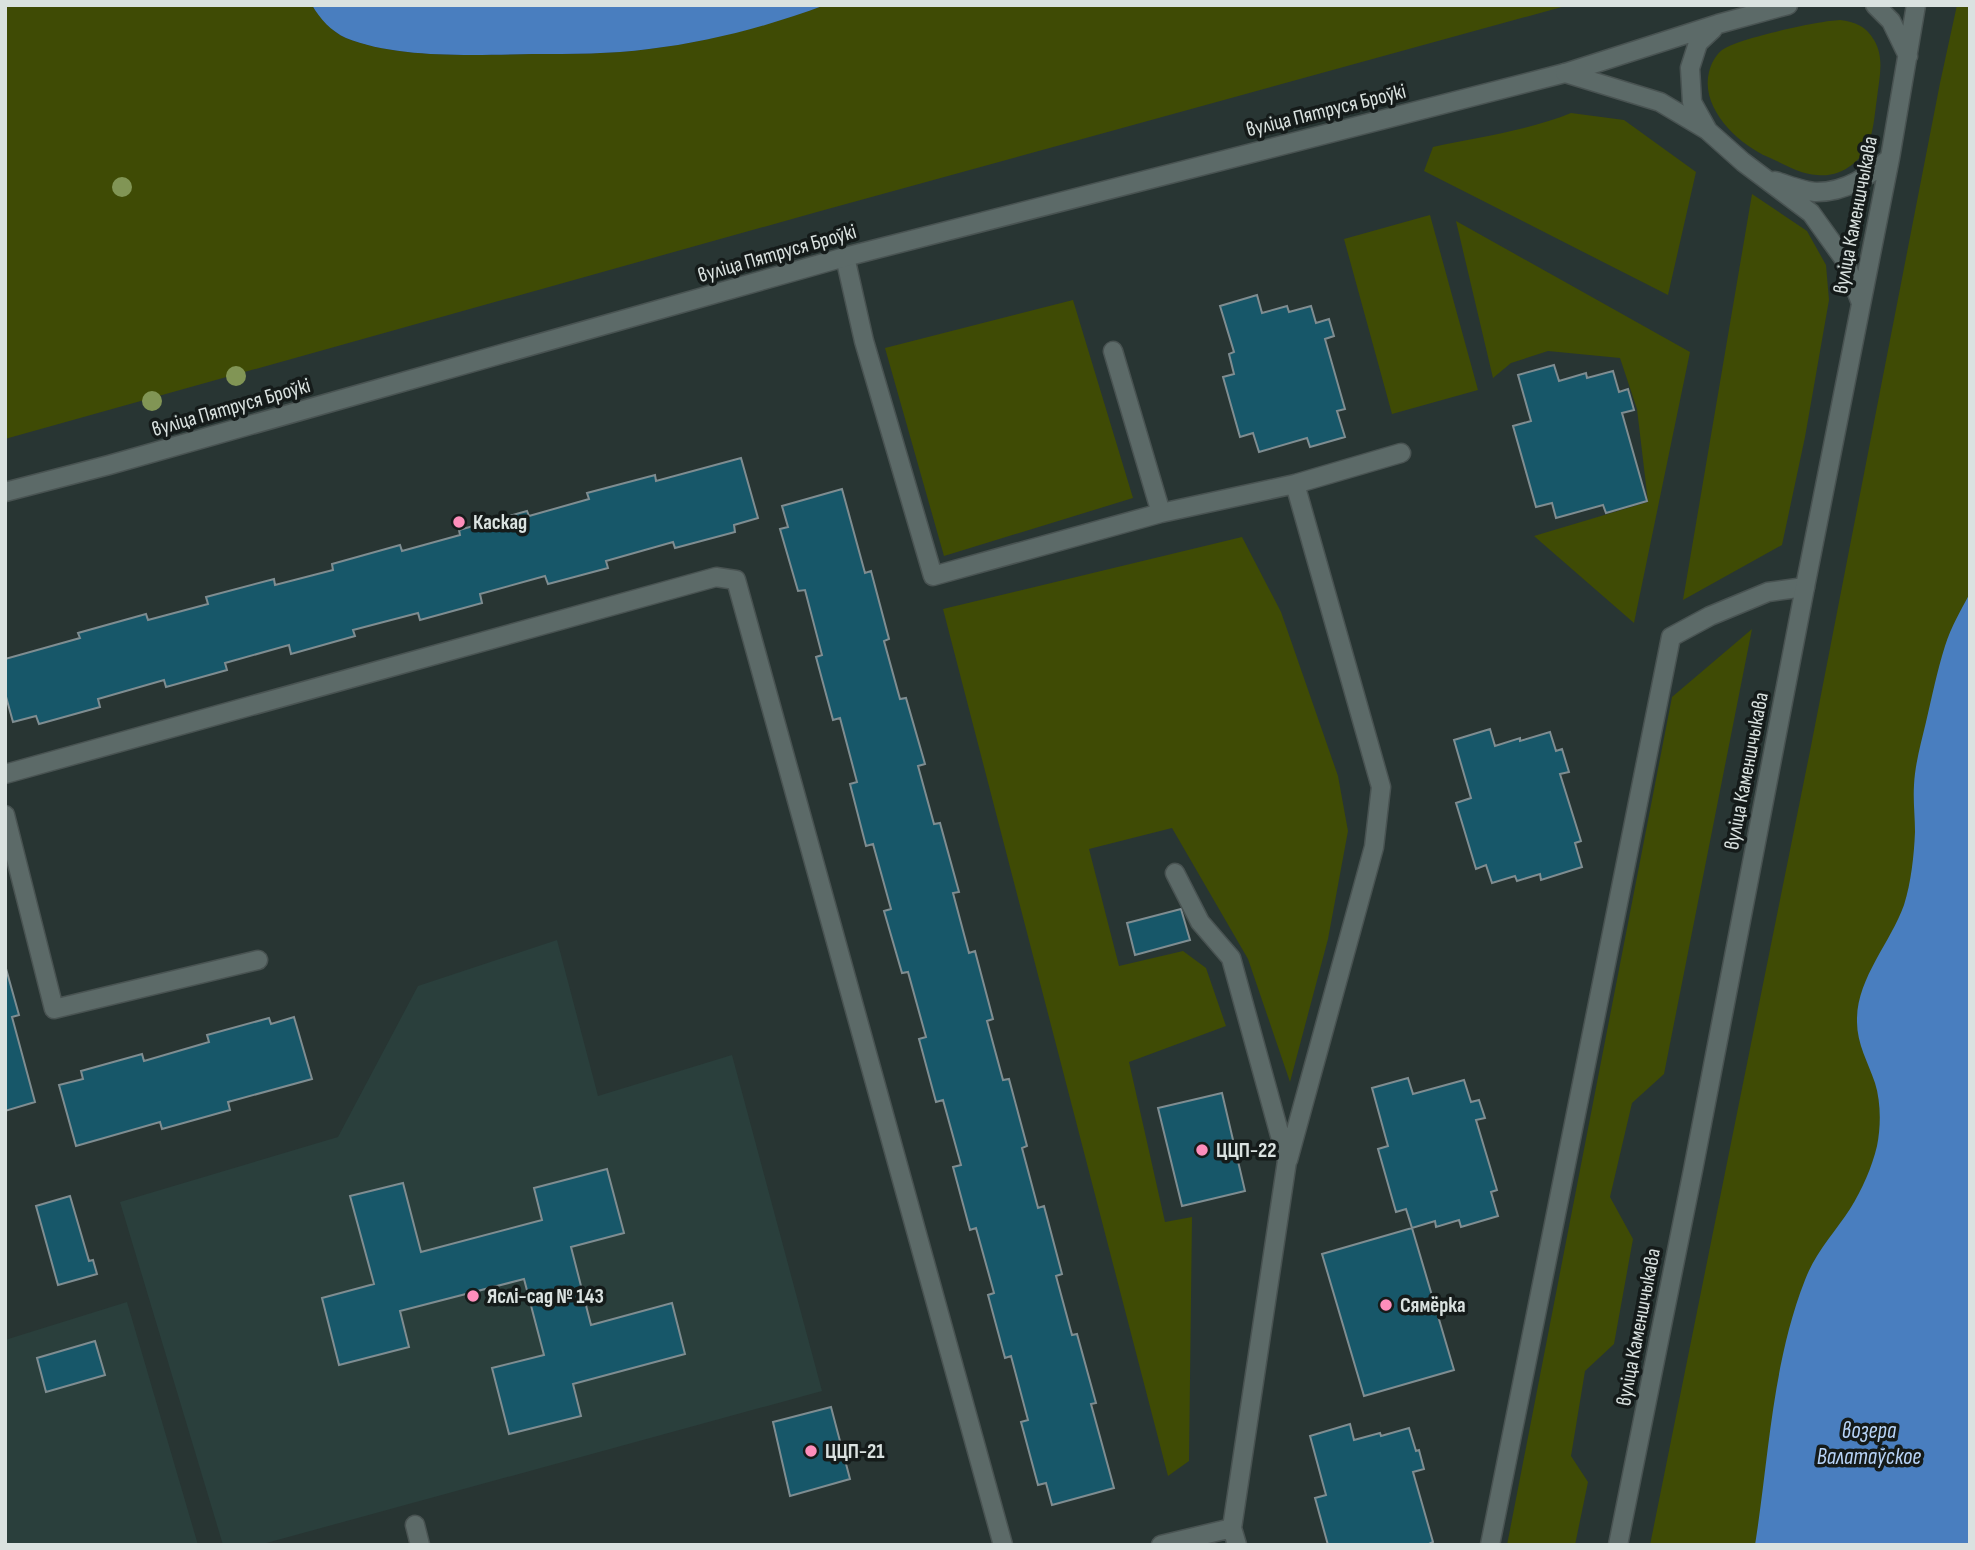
<svg xmlns="http://www.w3.org/2000/svg" width="1975" height="1550" font-family="'Sofia Sans Condensed',sans-serif">
<rect width="100%" height="100%" fill="#283533"/>
<path fill="#2a3f3c" d="M557,940L598,1096L732,1055L822,1391L259,1545H223L120,1202L338,1137L418,986Z
M127,1302L198,1545H5V1340Z"/>
<path fill="#3f4b05" d="M5,5H312C320,18 332,32 346,38C398,59 476,55 532,54C571,54 611,54 649,49C709,42 769,25 825,5H1569L817,212L5,439Z
M1957,5H1970V1545H1650L1811,746L1940,83Z
M1840,20C1855,22 1866,26 1874,40C1885,58 1879,79 1877,98C1875,111 1874,127 1870,139C1863,161 1841,178 1817,175C1800,174 1784,164 1768,157C1738,144 1700,108 1709,72C1711,64 1715,56 1722,50C1739,38 1818,21 1840,20Z
M1571,113L1624,120L1696,172L1668,295L1424,171L1433,147C1478,137 1527,131 1571,113Z
M1752,194L1807,231L1826,265L1829,300L1805,437L1782,545L1683,600Z
M1430,215L1478,390L1392,414L1344,239Z
M1456,221L1690,352L1634,623L1534,536L1648,502L1637,409L1620,358L1548,351L1511,363L1493,378Z
M1073,300L1133,498L944,556L885,348Z
M1242,537L1281,612L1338,776L1348,831L1328,939L1290,1082L1248,959L1172,828L1089,849L1119,966L1183,951L1206,968L1226,1026L1129,1062L1165,1222L1192,1217L1189,1461L1168,1476L943,609Z
M1752,629L1664,1074L1632,1103L1610,1197L1633,1239L1614,1344L1585,1371L1571,1456L1588,1482L1575,1545H1507L1672,697Z"/>
<path fill="#497ebf" d="M312,5H825C769,26 709,42 649,49C611,54 571,54 532,54C476,55 398,59 346,38C331,31 320,19 312,5Z
M1970,593V1545H1755C1769,1457 1772,1364 1805,1280C1815,1253 1835,1232 1850,1209C1862,1190 1872,1167 1877,1146C1881,1126 1881,1102 1875,1083C1868,1062 1857,1044 1857,1022C1856,979 1890,944 1904,905C1911,883 1914,856 1915,832C1915,816 1913,801 1914,785C1915,764 1921,743 1926,722C1932,697 1937,671 1945,646C1951,627 1961,610 1970,593Z"/>
<path fill="#175769" stroke="#7f8d91" stroke-width="2" d="M1257,295L1262,313L1287,306L1289,312L1311,306L1316,323L1329,319L1334,336L1325,339L1345,409L1337,411L1345,437L1310,447L1307,438L1259,452L1253,433L1240,437L1223,377L1234,374L1229,354L1234,352L1220,306Z
M1554,365L1559,381L1586,373L1587,378L1613,371L1619,392L1628,389L1634,410L1622,413L1647,501L1606,513L1603,505L1556,518L1552,503L1536,507L1513,426L1531,421L1518,375Z
M741,458L758,518L734,525L735,532L675,548L673,542L606,561L608,568L548,584L545,576L480,594L482,603L420,620L418,613L353,630L355,636L291,654L289,645L225,663L227,670L166,687L164,680L98,699L100,707L39,724L36,716L13,722L5,693V659L80,638L78,633L146,614L148,620L208,604L206,597L274,579L275,585L333,570L332,564L400,545L402,551L460,535L459,530L527,511L529,516L589,499L587,493L655,475L656,481Z
M842,489L865,573L871,571L889,639L884,641L900,699L906,698L925,764L918,766L934,824L940,823L959,892L953,893L969,953L975,951L993,1019L987,1021L1003,1080L1009,1079L1027,1146L1022,1148L1038,1208L1044,1206L1062,1274L1056,1276L1072,1335L1077,1334L1096,1403L1091,1404L1114,1488L1052,1505L1046,1483L1038,1485L1021,1422L1028,1420L1011,1356L1005,1358L988,1295L994,1293L976,1228L970,1230L953,1167L961,1165L943,1100L936,1102L919,1039L926,1037L908,972L902,973L884,911L891,909L873,844L866,846L850,784L857,782L840,718L833,720L816,657L822,655L805,590L798,591L780,529L788,527L782,506Z
M1490,729L1495,746L1520,738V741L1550,732L1556,751L1562,749L1569,772L1560,774L1581,841L1575,843L1582,867L1541,880L1540,874L1517,881L1515,876L1492,883L1486,865L1476,869L1456,803L1471,798L1454,740Z
M1181,909L1190,940L1135,955L1127,923Z
M5,965L19,1015L12,1017L35,1102L5,1111Z
M294,1017L312,1079L228,1102L230,1110L162,1129L160,1122L76,1146L59,1085L83,1079L81,1071L142,1054L144,1061L209,1042L207,1035L269,1018L271,1024Z
M1408,1078L1413,1094L1464,1080L1471,1102L1479,1100L1485,1118L1476,1120L1497,1190L1491,1192L1498,1216L1461,1227L1459,1220L1436,1227L1435,1221L1412,1228L1406,1209L1396,1212L1378,1149L1388,1146L1372,1088Z
M1222,1093L1245,1191L1182,1206L1158,1108Z
M607,1169L624,1233L571,1247L591,1325L672,1303L685,1354L573,1384L581,1416L509,1434L492,1368L544,1355L524,1279L400,1311L409,1347L339,1365L322,1298L374,1284L350,1196L403,1183L421,1252L542,1220L534,1188Z
M70,1196L89,1261L93,1260L97,1274L58,1285L36,1206Z
M1412,1228L1454,1370L1364,1396L1322,1254Z
M95,1341L105,1375L46,1392L37,1358Z
M831,1407L850,1479L790,1496L773,1422Z
M1350,1424L1354,1440L1380,1433L1381,1436L1409,1428L1416,1451L1419,1450L1424,1469L1413,1472L1433,1542L1427,1545H1328L1315,1498L1326,1495L1310,1436Z"/>
<g fill="none" stroke-linecap="round" stroke-linejoin="round">
<g stroke="#495352" stroke-width="21">
<path id="service" d="M845,257L864,341L933,576L1161,513L1295,484L1401,453
M1113,351L1161,513
M5,774L716,577L736,580L1003,1545
M5,815L54,1009L258,960
M1175,873L1200,922L1231,958L1287,1161L1232,1528L1237,1545
M1288,1160L1374,847L1381,787L1295,484
M415,1525L420,1545
M1161,1545L1232,1528
M1490,1545L1671,637L1710,616L1768,592L1805,587"/>
</g>
<g stroke="#495352" stroke-width="21">
<path id="minor" d="M5,492L109,465L845,257L1565,73"/>
</g>
<g stroke="#495352" stroke-width="21">
<path id="tertiary" d="M1875,5L1891,21L1908,56
M1565,73L1660,102L1707,130L1743,162L1811,213L1844,259L1861,303
M1565,73L1718,24L1788,5
M1707,129L1692,102L1690,68L1698,43L1713,29
M1775,181C1788,185 1804,192 1817,192C1846,192 1869,176 1890,158
M1618,1545L1693,1170L1805,587L1890,158L1916,5"/>
</g>
<use href="#service" stroke="#5c6a68" stroke-width="18"/>
<use href="#minor" stroke="#5c6a68" stroke-width="18"/>
<use href="#tertiary" stroke="#5c6a68" stroke-width="18"/>
</g>
<g fill="#819555">
<circle cx="122" cy="187" r="10"/>
<circle cx="236" cy="376" r="10"/>
<circle cx="152" cy="401" r="10"/>
</g>
<g fill="#fe8ebb" stroke="#151b1a" stroke-width="2.5">
<circle cx="459" cy="522" r="7"/>
<circle cx="1202" cy="1150" r="7"/>
<circle cx="473" cy="1296" r="7"/>
<circle cx="1386" cy="1305" r="7"/>
<circle cx="811" cy="1451" r="7"/>
</g>
<g text-anchor="middle" stroke-width="7" stroke-linejoin="round" paint-order="stroke">
<g font-size="21" fill="#dae2e0" stroke="#151b1a">
<text transform="translate(1326 110) rotate(-14)" y="7">вуліца Пятруся Броўкі</text>
<text transform="translate(1855 215) rotate(-79)" y="7">вуліца Каменшчыкава</text>
<text transform="translate(777 253) rotate(-16)" y="7">вуліца Пятруся Броўкі</text>
<text transform="translate(231 407) rotate(-16)" y="7">вуліца Пятруся Броўкі</text>
<text transform="translate(1746 771) rotate(-79)" y="7">вуліца Каменшчыкава</text>
<text transform="translate(1638 1327) rotate(-79)" y="7">вуліца Каменшчыкава</text>
</g>
<g font-size="21" font-weight="bold" fill="#dae2e0" stroke="#151b1a" text-anchor="start">
<text x="473" y="529">Каскад</text>
<text x="1216" y="1157">ЦЦП-22</text>
<text x="487" y="1303">Яслі-сад № 143</text>
<text x="1400" y="1312">Сямёрка</text>
<text x="825" y="1458">ЦЦП-21</text>
</g>
<g font-size="23" font-style="italic" fill="#b8d4f7" stroke="#151b1a">
<text x="1869" y="1438">возера<tspan x="1869" dy="26">Валатаўское</tspan></text>
</g>
</g>
<rect width="1975" height="1550" fill="none" stroke="#dae2e0" stroke-width="14"/>
</svg>
